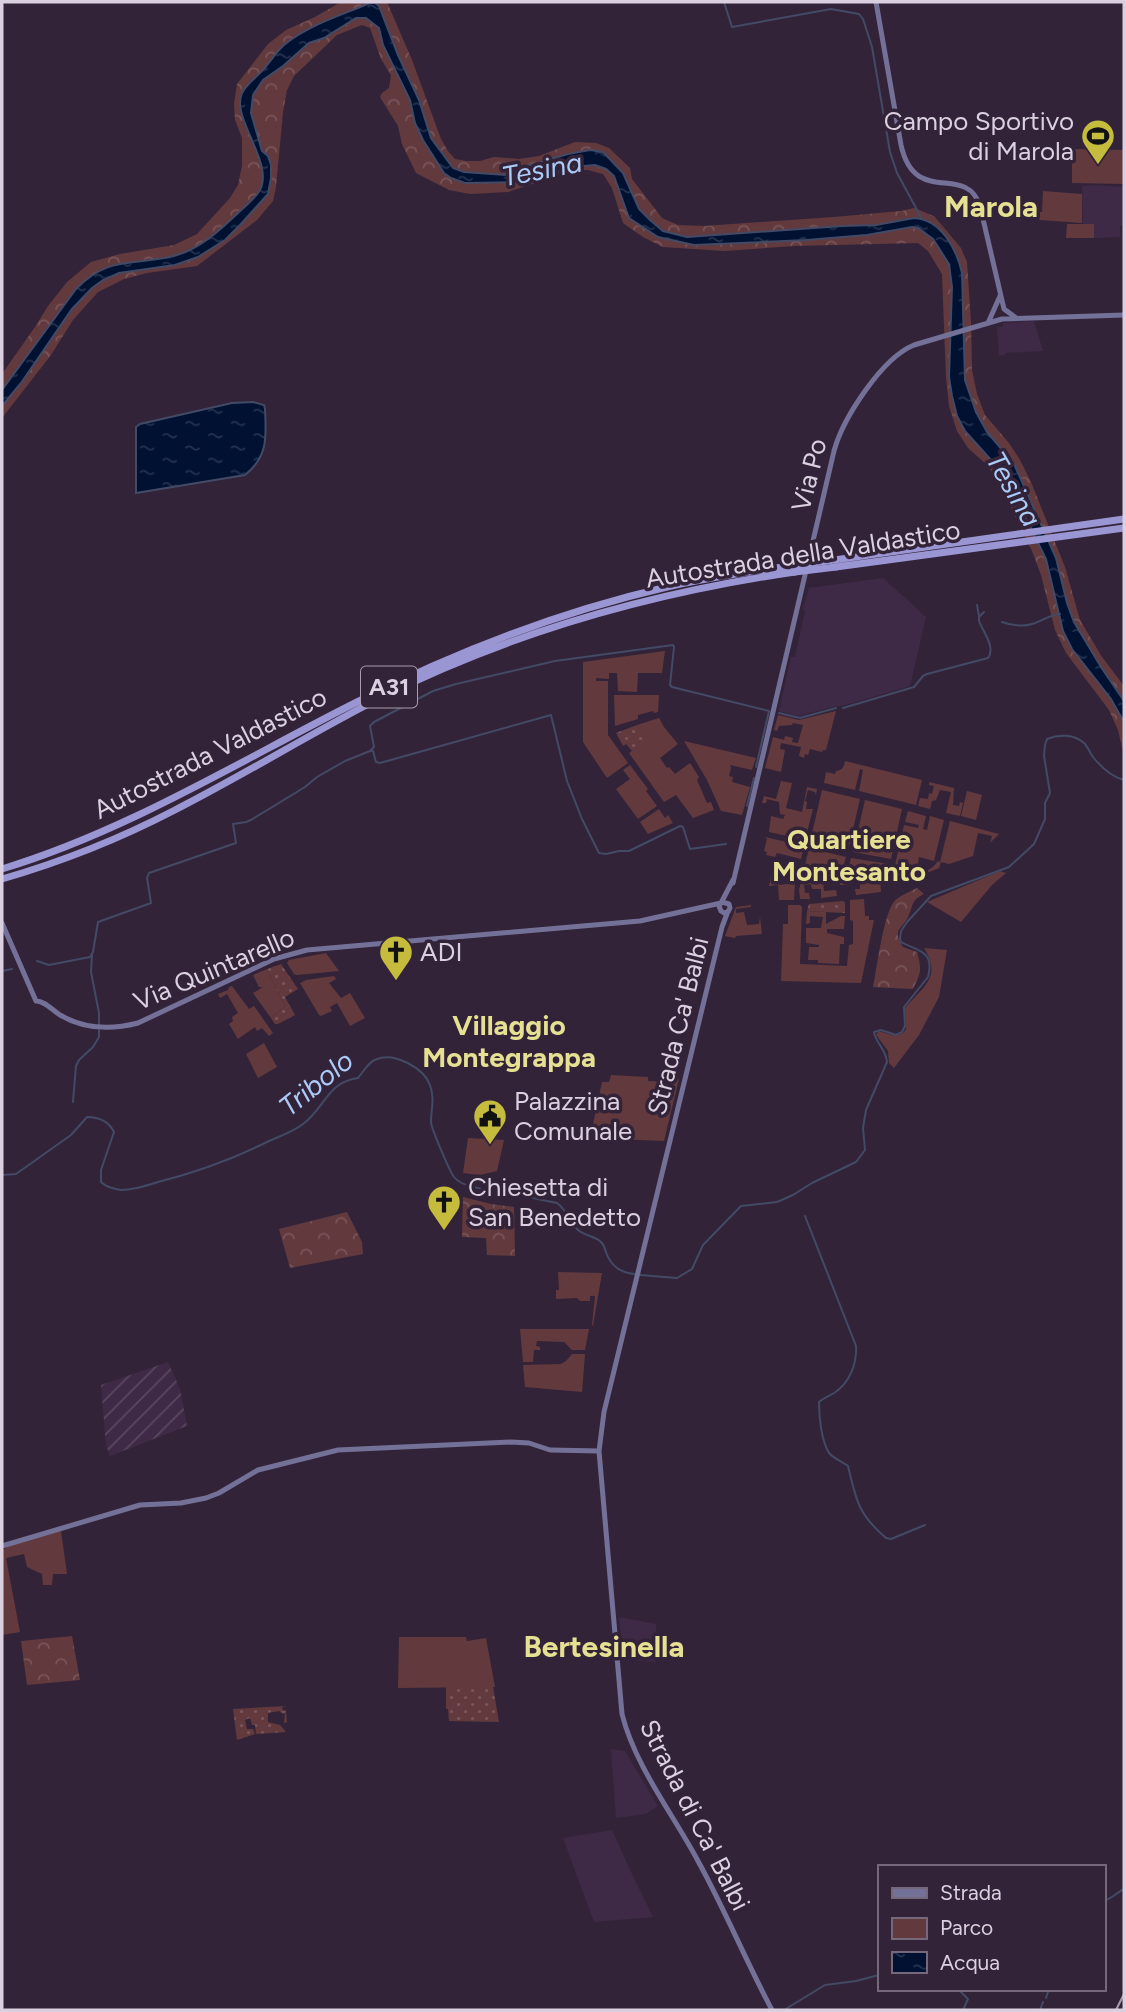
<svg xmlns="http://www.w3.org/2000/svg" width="1126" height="2012" font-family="Figtree,sans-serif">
<defs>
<pattern id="industrial-furrows" width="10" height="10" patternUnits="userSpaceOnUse" patternTransform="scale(1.75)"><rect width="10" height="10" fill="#3e2a46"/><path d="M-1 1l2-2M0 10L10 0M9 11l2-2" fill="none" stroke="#594860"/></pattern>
<pattern id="forest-crowns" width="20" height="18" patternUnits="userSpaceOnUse" patternTransform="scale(1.75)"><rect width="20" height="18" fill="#623a3d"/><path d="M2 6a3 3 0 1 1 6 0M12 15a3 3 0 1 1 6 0" fill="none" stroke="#785559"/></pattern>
<pattern id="park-dots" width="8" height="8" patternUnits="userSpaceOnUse" patternTransform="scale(1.75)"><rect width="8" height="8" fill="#623a3d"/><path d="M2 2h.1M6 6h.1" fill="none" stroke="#785559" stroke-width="1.8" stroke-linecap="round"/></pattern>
<pattern id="water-ripples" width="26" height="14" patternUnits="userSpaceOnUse" patternTransform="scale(1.75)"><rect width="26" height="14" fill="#001132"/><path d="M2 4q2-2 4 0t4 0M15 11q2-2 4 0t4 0" fill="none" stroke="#25334f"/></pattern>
</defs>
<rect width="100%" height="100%" fill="#332339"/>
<path fill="#3e2a46" d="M1096,185L1124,187V225L1120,226V237L1094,238V224H1083L1082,186Z
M1034,321L1043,351L1005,353V355L999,356L997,327H1003V323Z
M883,578L926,617L910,686L842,706H837L798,716L779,711L791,657H795L805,611L803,609L809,588Z
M619,1617L656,1624V1662L624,1659Z
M611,1749L625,1751L658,1806L647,1813L639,1815L616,1818Z
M612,1830L632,1874L653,1917L594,1922L563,1838Z"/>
<path fill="url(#industrial-furrows)" d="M168,1362L180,1389L187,1426L110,1456L106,1446L101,1385Z"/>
<path fill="#623a3d" d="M1072,149L1124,150V184L1072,183Z
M1043,191L1082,194V223L1026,219V212H1042Z
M1067,224H1094V238H1066Z
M665,651L662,673H638L637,692L618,691L617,673H609V679L596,678V681H608V735L628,763L607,778L583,742V662Z
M614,695H659L658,712L654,713L653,711L638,715V719L615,726Z
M836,711L826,750H823L822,752L810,749L808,755L805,754L804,758L799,756L801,747L781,743L780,749L785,750L781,772L765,768L773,737L784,740L785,736L793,738L792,742L798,743L803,725L793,723L792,725L779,726L777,731L774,730L778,715L799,720Z
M659,718L664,727L678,744L660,758L667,768L669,767L675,774L690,763L699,777L697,780L707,803L711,802L714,810L693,818L676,795L664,802L629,753L647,740L637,725Z
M684,741L756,758L752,770L730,765L731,768L729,776L733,777L732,782L750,787L742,815L721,811L707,780Z
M845,761L922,780L916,805L859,791L863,770L860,769L855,790L824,783L826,772L835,774L836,771C842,771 844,767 845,761Z
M630,765L648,789L646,791L657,806L638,819L616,789L630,779L623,770Z
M781,781L792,783L786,808L802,812L807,787L817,789L816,795L815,792L808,790L805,801L807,802L806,809H813L805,840L769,832L771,816L783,819L785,815L780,814L779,802L767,799L766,803H762L764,796L776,799Z
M929,782L954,788L953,805L959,806L960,802L963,803L960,816L946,813L951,792L940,790L936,800L932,801L930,809L918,806L920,798L928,799L929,793L932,794L934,786L929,785Z
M822,790L860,799L848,851L810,842Z
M967,791L982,795L976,820L961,816Z
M865,800L902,809L891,859L853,852Z
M659,809L665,818L668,815L673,823L648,834L640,822Z
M908,811L926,816L923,829L927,830L930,816L944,820L934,861L919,857L917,869C928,872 931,870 938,861L940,862L950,821L999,834L990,843L992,836L978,833L973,856L949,864L941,862L939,868L917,877L913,871L902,872V880L894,885L893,877L880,878L881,892L856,895L855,889H860V879L852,880V884L840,885L839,879L823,881L824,891L836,890L837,896L821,898V889H812L811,884L804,885L805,893H809L810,899H800L799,890L809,848L846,857L843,868L848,870L851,858L895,865L904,825L918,828L919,825L905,822Z
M765,837L804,846L801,859L777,853L775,857L766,855L767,852L764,851L767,839Z
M784,866L799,868L796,880H790V873L777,870L776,879H780L779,885L795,883L794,900H779L778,885L769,886L773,867L783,869Z
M1000,871L1006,873L992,885L961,922L927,902Z
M864,899L865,916H869V920H874L861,983L781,981L783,924H788V905H800L802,907L800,964L847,966L849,945L853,944V921L850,920V900Z
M751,905V907L736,909V913L744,912L747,925L759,924L760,917L762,934L736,936L735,938L725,936L736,907Z
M807,911L826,912V924L841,916H845L844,929H827V933L844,937V944H840L839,964L818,963V960H808L809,947H819V945L806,943V928H821L823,917L810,916V923L806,924Z
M924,948L947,950L939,997L919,1035L894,1068L889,1063L888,1051L876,1035L879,1031C889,1034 900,1040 906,1029L905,1008C924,986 942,977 924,948Z
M326,953L339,971L297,975L294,974L287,963L289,960Z
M267,969L285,1006L271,1018L253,993L263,987H259L253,975Z
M334,976L336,979L329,983L341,998L350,993L365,1018L350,1026L337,1003L330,1007L332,1011L321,1016L319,1015L300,983L306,980Z
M232,986L249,1009L254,1006L273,1033L269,1036L262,1028L257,1031L255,1027L238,1039L229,1024L233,1021L232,1017L238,1013L227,994L220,998L218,994L228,990L229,987Z
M264,1043L277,1067L258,1078L246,1054Z
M611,1075L648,1077V1081L670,1082L673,1078L679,1079L664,1141L590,1138L602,1082H609Z
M468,1138L504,1140L497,1171L480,1175L463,1173Z
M558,1272L602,1273L593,1326L592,1325L595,1296H590V1301H580L577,1298L556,1299V1290H559Z
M520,1329H589L585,1350H572L564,1342L537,1341L536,1346L540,1347V1350H534L533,1362H523Z
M572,1354H585L582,1392L525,1387L523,1365L561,1364L566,1361Z
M61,1531L67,1574H53L52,1585H43L42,1574L27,1567L24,1554L6,1558L20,1632L2,1635V1551L12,1543Z
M399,1637H466L467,1641L486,1638L495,1687L398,1688Z"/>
<path fill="url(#forest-crowns)" d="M341,2H387L412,60L441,139L448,151L455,159L466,161H480L494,157L519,159L539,156L575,142L596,143L609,148L630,168L632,179L662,218L678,225L704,226L834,217L901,211L914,208L934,216L961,248L967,262L971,322L972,370L977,394L985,415L1009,443L1020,460L1031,482L1065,567L1080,620L1102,657L1124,686V756L1118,730L1109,710L1066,653L1055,630L1041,575L1032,551L998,481L987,465L968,448L957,431L949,406L946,377L942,274L928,251L918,243L794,246L724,251L663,247L643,237L623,223L612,188L603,174L588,170L570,171L508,192L470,194L449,190L416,173L402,144L398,126L380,97L382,93L389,88L391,75L381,59L370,28L362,25L337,35L294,76L287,90L283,112L276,187L273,201L257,220L197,266L147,273L124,279L98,292L73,320L51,355L2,418V374L35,327L48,306L67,282L91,262L120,254L174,245L197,234L230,198L238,185L242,166V138L235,120L234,104L237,84L268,44L286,30L315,17Z
M917,888L924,894C910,901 914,905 908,917C901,931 892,928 903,947L917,952C922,970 921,973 913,989L873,987C877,968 883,918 893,903C898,896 909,892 917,888Z
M463,1197L491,1204L514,1207L515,1256L487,1255L486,1238L462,1237Z
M347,1212L362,1242L363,1254L290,1268L279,1229Z
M72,1636L80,1680L27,1685L21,1641Z"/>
<path fill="url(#park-dots)" d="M637,725L648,740L632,751L626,744L623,746L616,733Z
M843,901L845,903V913L807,911L809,904Z
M281,964L298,989L285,997L295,1015L278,1024H275L271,1018L285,1006L267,969Z
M446,1687H493L499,1722L449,1721L448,1709H446Z
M286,1706L282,1707L283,1711L286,1710L287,1722L284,1723L285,1713L283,1714L279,1711L268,1713V1722L280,1725L286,1732L256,1734L255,1725H252L250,1718L245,1720L247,1729H253L255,1734L237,1740L233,1709Z"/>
<path fill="url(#water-ripples)" stroke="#424a66" stroke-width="2" d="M370,3H375L379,6L398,55L419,100L431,138L453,168L464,172L506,175L514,170L568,154L590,150L603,152L623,173L639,209L650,220L663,231L687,237L842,226L876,225L914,218C941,219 957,250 962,273L965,380L976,412L987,432L1014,464L1056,558L1067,603L1074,622L1101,667L1124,701V722L1111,699L1072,649L1063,631L1046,559L1011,487L991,460L965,431L957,416L952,396L949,377L952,287L949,264L933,239L918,228L912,227L867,235L807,240L694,245L658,237L629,218L614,176L606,169L595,165L572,167L519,182L465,183L451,178L444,173L423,140L415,123L410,100L383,45L379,28L366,18H356L324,38L309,43L283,66L263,80L253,95L251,113L262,151L268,156L271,165V178L268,194L240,225L225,240L198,257L175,265L119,273L103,280L92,288L72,309L21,383L2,406V390L76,289C109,255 133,266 174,256C200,249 220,230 239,212C246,206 253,200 258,193C278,166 230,119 242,93C246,85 254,79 260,73C269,64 275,53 284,45C308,25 342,15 370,3Z
M253,402L264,405L265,409C266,435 269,456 245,475L136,493V427L140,424L232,403Z"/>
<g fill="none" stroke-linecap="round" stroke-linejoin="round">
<path stroke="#424a66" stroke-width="2" d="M724,2L732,27L831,9L859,14L863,19L872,47L890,152L897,173L922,219
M977,605L979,616
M1002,622C1010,625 1023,627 1032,624C1042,621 1049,615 1060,614
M843,708L914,687L923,676L927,674L988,658C996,647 983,632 979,621V617L984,612
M779,713L800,718L836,708
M371,751H373L376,762L380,763L551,715L567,781L582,819L599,853L606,854L619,851H629L680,826L683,827L690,849L726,844
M747,806L754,778
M37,961L49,965L90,957L93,952L98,922L151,903L147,878L149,873L236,843L233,824L246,822L251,820L305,787L317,777L345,761L370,751L374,747L370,726L374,722L433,691L456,684L555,661L673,645L674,647L670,685L672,687L769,711L756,767
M2,971L12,969
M73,1102L76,1066L79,1060L93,1047L99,1037V1013L91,972L92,955
M2,1175L16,1174L71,1135L87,1117C99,1117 109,1122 114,1132L101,1170V1182C106,1187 113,1189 121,1190C133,1190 146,1186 158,1182C197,1172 233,1159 269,1141C280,1136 293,1132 303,1124C325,1108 327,1082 358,1078C364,1071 369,1061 377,1059C394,1052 424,1068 430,1085C435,1099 431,1109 431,1122C431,1128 450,1172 454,1177C464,1190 494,1189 510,1193C526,1196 541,1200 557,1203C567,1210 569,1221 577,1229C584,1236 595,1236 601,1242C606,1247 605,1252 608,1257C614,1269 623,1273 635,1274
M805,1216L856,1346C857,1363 850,1383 834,1393C829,1396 823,1398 819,1402C819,1416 821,1440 829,1453C834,1459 842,1461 848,1466C856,1500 858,1514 886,1538L891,1539L925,1525
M640,1275L677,1278L692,1269L703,1245L741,1206L777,1202L793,1195L812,1183L856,1162L865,1150L863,1128L866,1110L887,1062C886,1049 875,1042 874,1032L881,1030L896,1035L902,1032L905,1026L904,1007L928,977C935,950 917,951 901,942L900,939L901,931L907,922L931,896L1009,867L1034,844L1045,819V803L1050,793L1044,756L1045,745L1047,739C1059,734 1074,734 1084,743C1088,747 1090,753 1093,757C1101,767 1112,777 1124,780
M1103,1901C1112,1899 1116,1893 1124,1889
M958,1989L968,1999L963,2010
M1046,1998L1049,1989
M784,2010L825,1985L856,1981L879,1975
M1018,2010H1022
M1040,2010L1043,2002"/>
<path stroke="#747199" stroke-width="5" d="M876,2L901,145C915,208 966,162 980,206L1004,309L1015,317
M988,323L1000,296
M733,883L834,451C843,418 882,358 914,345L1002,319L1124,315
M721,903L719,906L721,911L724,913L728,912L730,908L729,904L722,902
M728,911L722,927L604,1412L599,1451L622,1714C635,1766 673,1814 698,1861C725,1910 746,1961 772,2010
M2,923L36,1001C45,1001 52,1010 60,1015C84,1029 111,1030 138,1023L274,959L307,950L640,921L721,903L733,880
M2,1546L140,1505L181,1503L206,1498L219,1493L258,1470L338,1450L511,1442L529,1443L550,1450L599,1451"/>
<path stroke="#9a96d4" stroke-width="7" d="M813,563L1124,519
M836,567L1124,528
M2,869C127,831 238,762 355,703C453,653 559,612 667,587C710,577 753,571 797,565
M2,879C61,862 119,839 173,811C244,775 311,733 382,697C512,632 651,593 795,572"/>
<path stroke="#a99cae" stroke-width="2" d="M1116,2010L1124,1994"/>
<path stroke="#9a96d4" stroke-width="7" d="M797,565L813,563
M795,572L836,567"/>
</g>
<defs>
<g id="stadium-pin" transform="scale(1.75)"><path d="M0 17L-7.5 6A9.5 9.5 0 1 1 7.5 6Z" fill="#c5bc3d" stroke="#332339"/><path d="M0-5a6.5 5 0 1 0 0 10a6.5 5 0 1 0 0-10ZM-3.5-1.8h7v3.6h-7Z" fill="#111"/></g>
<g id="church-pin" transform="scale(1.75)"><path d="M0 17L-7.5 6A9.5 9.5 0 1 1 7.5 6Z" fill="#c5bc3d" stroke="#332339"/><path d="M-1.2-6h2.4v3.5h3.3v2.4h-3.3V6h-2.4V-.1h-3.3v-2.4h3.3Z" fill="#111"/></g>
<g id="civic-pin" transform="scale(1.75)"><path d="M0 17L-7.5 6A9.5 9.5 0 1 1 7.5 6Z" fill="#c5bc3d" stroke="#332339"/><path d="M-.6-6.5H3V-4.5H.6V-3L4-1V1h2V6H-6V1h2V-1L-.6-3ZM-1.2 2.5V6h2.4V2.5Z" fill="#111"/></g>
</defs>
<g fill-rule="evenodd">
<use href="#stadium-pin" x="1098" y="136"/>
<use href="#church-pin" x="396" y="952"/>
<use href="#civic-pin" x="490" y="1116"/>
<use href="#church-pin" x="444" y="1202"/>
</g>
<g text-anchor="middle" stroke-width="7" stroke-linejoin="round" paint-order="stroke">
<rect fill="#332339" stroke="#a99cad" stroke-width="2" x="361" y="666.5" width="56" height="41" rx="5"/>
<g font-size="24" font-weight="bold" fill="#dbd0df">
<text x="389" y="695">A31</text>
</g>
<g font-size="26" fill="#dbd0df" stroke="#332339" text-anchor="start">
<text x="1074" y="130" text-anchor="end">Campo Sportivo<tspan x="1074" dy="30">di Marola</tspan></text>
<text x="420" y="961">ADI</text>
<text x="514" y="1110">Palazzina<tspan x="514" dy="30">Comunale</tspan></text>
<text x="468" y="1196">Chiesetta di<tspan x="468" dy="30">San Benedetto</tspan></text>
</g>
<g font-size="26" fill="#dbd0df" stroke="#332339">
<text transform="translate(809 475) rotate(-76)" y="9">Via Po</text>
<text transform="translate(803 554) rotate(-9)" y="9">Autostrada della Valdastico</text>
<text transform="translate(210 753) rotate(-27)" y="9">Autostrada Valdastico</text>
<text transform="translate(214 969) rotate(-23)" y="9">Via Quintarello</text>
<text transform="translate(678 1026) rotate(-76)" y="9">Strada Ca' Balbi</text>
<text transform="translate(695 1815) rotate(63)" y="9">Strada di Ca' Balbi</text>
</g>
<g font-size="28" font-style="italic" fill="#aacaf7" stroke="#332339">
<text transform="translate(542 169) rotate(-11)" y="10">Tesina</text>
<text transform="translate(1014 489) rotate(60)" y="10">Tesina</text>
<text transform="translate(316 1083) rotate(-39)" y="10">Tribolo</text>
</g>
<g font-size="28" font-weight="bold" fill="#e6e192" stroke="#332339">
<text x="849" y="849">Quartiere<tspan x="849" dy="32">Montesanto</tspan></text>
<text x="509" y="1035">Villaggio<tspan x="509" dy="32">Montegrappa</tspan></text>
</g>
<g font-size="30" font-weight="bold" fill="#e6e192" stroke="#332339">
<text x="991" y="217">Marola</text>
<text x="604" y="1657">Bertesinella</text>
</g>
</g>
<rect width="1126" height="2012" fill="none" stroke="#dbd0df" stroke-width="7"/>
<rect x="878" y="1865" width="228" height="126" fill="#332339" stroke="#76687b" stroke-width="2"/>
<rect x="892" y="1888" width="35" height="10" fill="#747199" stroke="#76687b" stroke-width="2"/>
<text x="940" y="1900" font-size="21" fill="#dbd0df">Strada</text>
<rect x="892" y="1918" width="35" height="21" fill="#623a3d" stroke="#76687b" stroke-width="2"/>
<text x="940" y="1935" font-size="21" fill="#dbd0df">Parco</text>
<rect x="892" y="1952" width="35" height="21" fill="url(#water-ripples)" stroke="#76687b" stroke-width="2"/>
<text x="940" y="1970" font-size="21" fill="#dbd0df">Acqua</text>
</svg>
